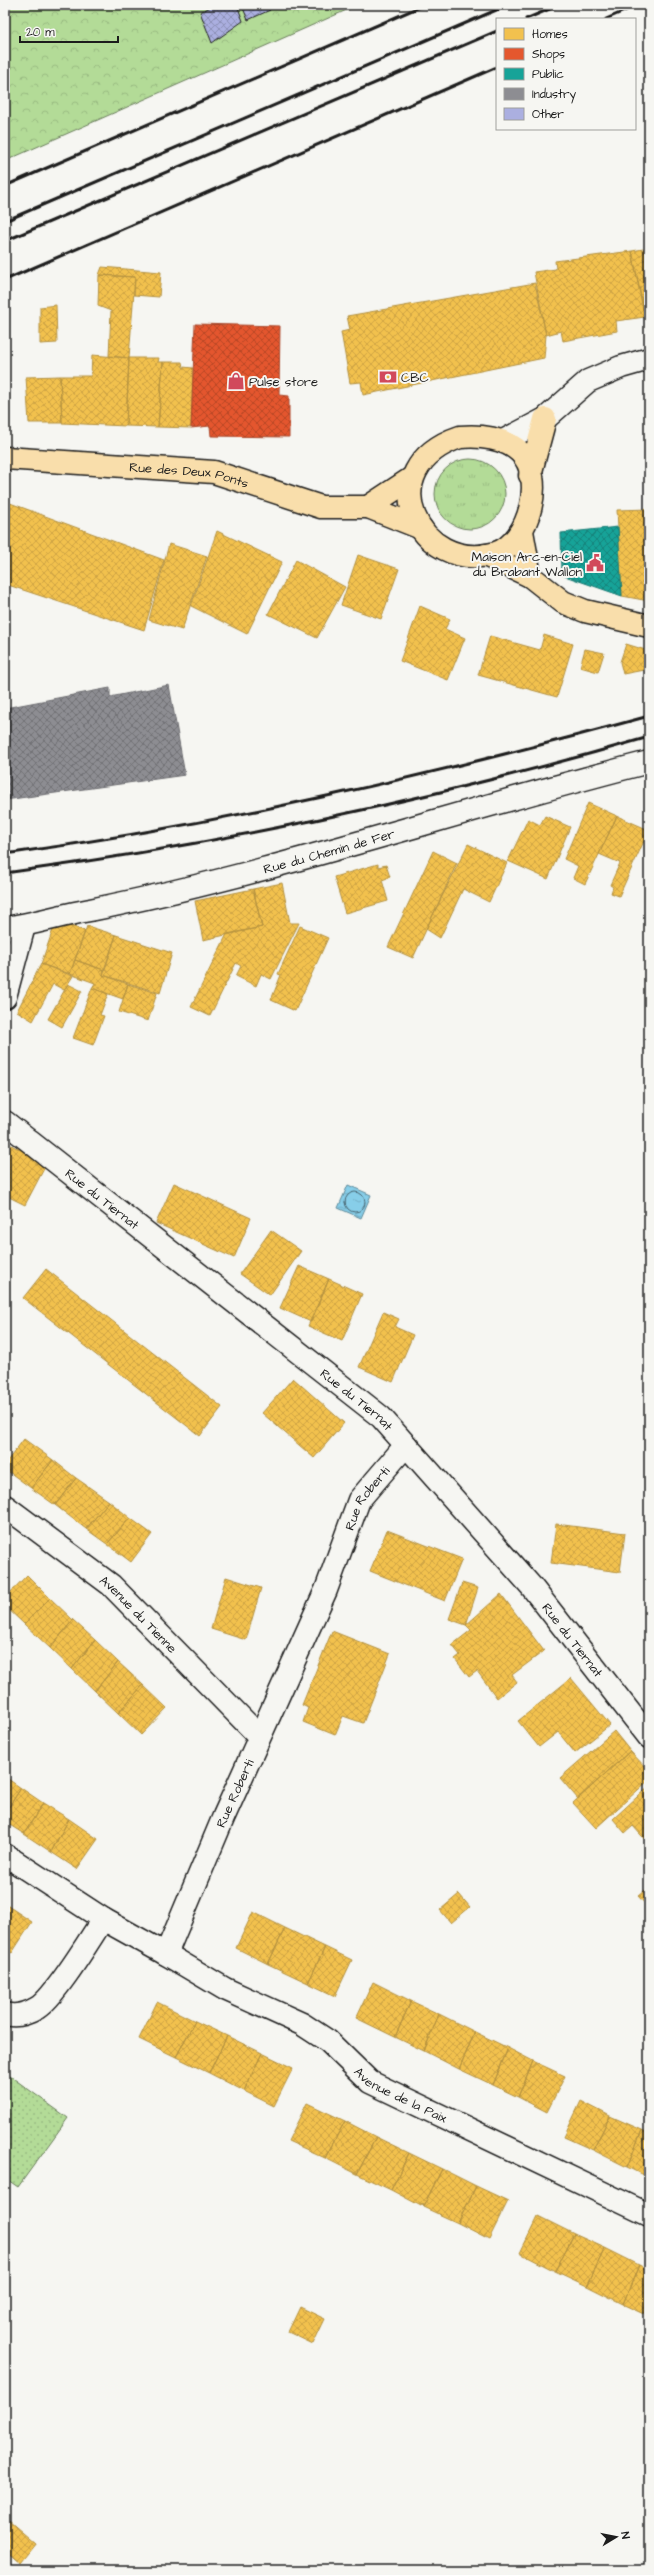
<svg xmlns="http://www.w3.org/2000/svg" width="654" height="2575" font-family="'Architects Daughter',sans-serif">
<defs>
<pattern id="grass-tufts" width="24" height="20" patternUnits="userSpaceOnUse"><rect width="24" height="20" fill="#b3db97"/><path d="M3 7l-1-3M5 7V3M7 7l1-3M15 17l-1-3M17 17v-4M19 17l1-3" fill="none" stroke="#99bb82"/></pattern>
<pattern id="forest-crowns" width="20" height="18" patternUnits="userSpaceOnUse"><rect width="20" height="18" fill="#b3db97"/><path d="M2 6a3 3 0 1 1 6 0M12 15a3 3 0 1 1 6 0" fill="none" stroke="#99bb82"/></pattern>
<pattern id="park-dots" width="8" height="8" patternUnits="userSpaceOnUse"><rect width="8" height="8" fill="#b3db97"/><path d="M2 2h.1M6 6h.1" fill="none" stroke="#99bb82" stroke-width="1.8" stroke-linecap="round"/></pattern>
<pattern id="water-ripples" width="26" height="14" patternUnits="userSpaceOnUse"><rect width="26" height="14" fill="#87cee9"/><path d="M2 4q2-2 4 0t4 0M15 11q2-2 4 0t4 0" fill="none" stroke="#74b0c7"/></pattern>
<pattern id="homes-cross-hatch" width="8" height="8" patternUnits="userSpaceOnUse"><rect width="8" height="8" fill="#f2c14e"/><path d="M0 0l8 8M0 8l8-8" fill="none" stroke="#cfa544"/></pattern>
<pattern id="shops-cross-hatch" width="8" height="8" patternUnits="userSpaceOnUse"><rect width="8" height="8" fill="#e4572e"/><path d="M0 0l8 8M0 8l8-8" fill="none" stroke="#b84726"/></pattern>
<pattern id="public-cross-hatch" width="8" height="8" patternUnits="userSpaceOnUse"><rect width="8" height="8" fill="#17a398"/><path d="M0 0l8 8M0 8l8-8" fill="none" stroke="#14847b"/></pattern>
<pattern id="industry-cross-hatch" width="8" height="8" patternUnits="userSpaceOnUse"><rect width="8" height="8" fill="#8d8d92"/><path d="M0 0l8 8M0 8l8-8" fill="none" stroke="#727276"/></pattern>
<pattern id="building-cross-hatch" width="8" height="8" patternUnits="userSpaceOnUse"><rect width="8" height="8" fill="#abafe0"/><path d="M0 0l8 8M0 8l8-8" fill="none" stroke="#8a8eb5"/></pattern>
</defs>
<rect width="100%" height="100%" fill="#f6f6f2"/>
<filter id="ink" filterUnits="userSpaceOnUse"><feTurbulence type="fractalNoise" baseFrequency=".025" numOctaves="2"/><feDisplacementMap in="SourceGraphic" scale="8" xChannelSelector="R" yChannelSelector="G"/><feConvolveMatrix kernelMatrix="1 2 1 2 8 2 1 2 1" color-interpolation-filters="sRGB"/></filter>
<g filter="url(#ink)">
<path fill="url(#grass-tufts)" stroke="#687c5a" d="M435 494a35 35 0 1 1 70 0a35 35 0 1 1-70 0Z"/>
<path fill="url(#forest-crowns)" stroke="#687c5a" d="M5,5H358L5,161Z"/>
<path fill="url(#park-dots)" stroke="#687c5a" d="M10,2076L68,2118L18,2187L5,2178V2083Z"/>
<path fill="url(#water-ripples)" stroke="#5c8797" d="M348,1185L371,1195L361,1218L338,1208Z"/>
<path fill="url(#homes-cross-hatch)" stroke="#b2903f" d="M649,248V309L643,310L632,251Z
M632,251L645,317L616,321L617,331L563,341L561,331L546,335L534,272L556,269L555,261Z
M102,267L161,272L159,297L134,295L135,277L99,275Z
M99,275L135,277L129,358L109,356L111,311L98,306Z
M535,283L546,335L544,358L363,395L361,382L350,383L341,332L350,330L347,316Z
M56,305L57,343L40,344V307Z
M92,355L129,358L126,426L62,423L60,376H91Z
M129,358H159L158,362H163L158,427L126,426Z
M163,362H182L183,367L193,368L191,428L158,427Z
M60,376L62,423H29L26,377Z
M10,503L164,560L144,630L5,584V518Z
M649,509V601L622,596L617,510Z
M217,531L282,562L247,634L191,606Z
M169,544L207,556L182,630L149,620Z
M358,555L399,569L381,619L341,605Z
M296,560L345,587L317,638L268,614Z
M420,606L450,619L445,629L465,638L448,680L400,661Z
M544,635L573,644L557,697L478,675L490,636L540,650Z
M626,644L649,651V669L623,674L620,662Z
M585,649L604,653L598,672L580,667Z
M588,803L617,816L585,884L573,878L578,866L564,859Z
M545,816L570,827L548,879L508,861L528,819L540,825Z
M617,816L649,830L619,896L611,893L613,887L610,885L620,863L599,854Z
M468,844L507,863L489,902L463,889L440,938L426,929Z
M433,851L457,863L413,958L388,947Z
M378,864V867L386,865L390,877L382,880L388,901L345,913L334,877Z
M282,883L290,923H299L271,979L261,974L256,986L236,976L241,966L236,963L210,1016L191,1007L227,934L262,927L253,889Z
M253,889L262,927L203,940L195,901Z
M56,921L85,931L70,974L41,964Z
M87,926L116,935L104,970L75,960Z
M300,926L328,938L295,1011L271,1000L281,975L278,974Z
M116,935L172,953L160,993L103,975Z
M75,960L104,970L103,975L128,984L123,999L92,988L95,983L70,974Z
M41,964L73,976L64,990L53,984L33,1021L17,1011Z
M68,984L82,991L62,1027L48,1019Z
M128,984L157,993L148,1021L119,1012Z
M92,988L108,994L100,1015L104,1016L93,1045L73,1038Z
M5,1142L47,1163L25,1205L5,1195Z
M174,1183L251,1218L234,1258L156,1223Z
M271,1230L301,1251L270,1295L240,1274Z
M299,1266L329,1279L311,1322L280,1308Z
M46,1269L222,1407L200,1436L23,1298Z
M329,1279L362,1294L342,1341L308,1326Z
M383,1312L399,1319L395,1327L413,1335L393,1382L359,1367Z
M293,1378L344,1423L314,1458L262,1413Z
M24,1439L53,1460L31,1488L5,1469V1464Z
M53,1460L76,1478L55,1505L31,1488Z
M76,1478L109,1501L86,1529L55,1505Z
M109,1501L130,1518L107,1544L86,1529Z
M130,1518L152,1534L131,1562L107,1544Z
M556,1524L625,1533L620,1572L551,1563Z
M387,1530L462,1559L445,1601L370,1571Z
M27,1575L50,1598L24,1624L5,1606V1598Z
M226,1577L261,1588L246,1640L211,1629Z
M462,1583L478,1588L466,1625L449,1619Z
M501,1594L544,1651L512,1675L517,1682L497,1698L477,1671L469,1677L455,1659L460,1655L452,1645L471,1630L466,1625Z
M50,1598L73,1620L50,1648L24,1624Z
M73,1620L95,1640L72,1669L50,1648Z
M332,1631L390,1654L363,1723L343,1716L335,1735L303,1722L308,1708L302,1705Z
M95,1640L118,1662L95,1691L72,1669Z
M118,1662L143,1685L118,1713L95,1691Z
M571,1678L610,1725L575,1753L558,1732L539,1747L518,1721Z
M143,1685L167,1708L141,1735L118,1713Z
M614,1731L630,1751L578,1799L560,1778Z
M630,1751L649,1771V1780L596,1828L573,1803Z
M5,1777L21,1788L5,1813Z
M649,1786V1844L633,1826L625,1833L613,1819Z
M21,1788L43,1803L24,1834L5,1822V1813Z
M43,1803L69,1819L51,1852L24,1834Z
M69,1819L98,1839L77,1869L51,1852Z
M649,1887V1908L638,1896Z
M459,1894L470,1907L451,1923L440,1910Z
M5,1904L32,1922L12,1953L5,1949Z
M253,1912L285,1928L268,1964L236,1948Z
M285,1928L325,1947L308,1983L268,1964Z
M325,1947L352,1960L335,1996L308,1983Z
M373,1982L411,2001L395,2037L356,2018Z
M411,2001L439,2014L424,2051L395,2037Z
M157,2002L195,2021L176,2057L139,2039Z
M439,2014L475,2032L459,2069L424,2051Z
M195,2021L227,2036L209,2073L176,2057Z
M475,2032L508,2048L493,2085L459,2069Z
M227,2036L262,2053L244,2091L209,2073Z
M508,2048L533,2061L518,2097L493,2085Z
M262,2053L293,2068L274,2106L244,2091Z
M533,2061L565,2076L547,2112L518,2097Z
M581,2101L610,2116L593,2150L564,2137Z
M307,2103L345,2121L325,2158L288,2141Z
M610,2116L642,2130L627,2167L593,2150Z
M345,2121L376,2137L357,2174L325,2158Z
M642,2130L649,2134V2178L627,2167Z
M376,2137L409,2153L391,2190L357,2174Z
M409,2153L442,2169L423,2207L422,2204L421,2206L391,2190Z
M442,2169L476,2186L458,2223L423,2207Z
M476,2186L508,2201L489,2239L458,2223Z
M538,2216L574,2234L555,2271L520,2253Z
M574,2234L605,2248L587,2286L555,2271Z
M605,2248L639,2265L623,2304L587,2286Z
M639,2265L649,2270V2316L623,2304Z
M300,2307L325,2319L313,2344L288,2332Z
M9,2521L36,2544L20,2564L5,2551V2525Z"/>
<path fill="url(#shops-cross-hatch)" stroke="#a84529" d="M195,324L280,326L279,395L289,396V437L211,436L210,426L191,428Z"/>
<path fill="url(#public-cross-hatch)" stroke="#187a73" d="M618,527L622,596L562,575L561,533Z"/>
<path fill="url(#industry-cross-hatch)" stroke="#6b6b6f" d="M169,685L185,775L5,800V708L110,688V697Z"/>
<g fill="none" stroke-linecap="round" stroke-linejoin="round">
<path stroke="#47636e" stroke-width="1" d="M345 1202a10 10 0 1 1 20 0a10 10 0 1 1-20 0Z"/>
</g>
<path fill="url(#building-cross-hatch)" stroke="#1c1c1c" d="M215,5H237L243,21L212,43L200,12Z
M251,5H268L270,10L248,20L243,8Z"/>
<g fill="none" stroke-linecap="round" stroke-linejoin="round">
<g stroke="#1c1c1c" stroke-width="25">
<g id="minor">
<path d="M503,441L545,419L588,381L621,367L649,359"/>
<path id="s1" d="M5,928C34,924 61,915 90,910C279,872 462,809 649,762"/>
<path d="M5,997L24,926"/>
<path id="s2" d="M5,1122L381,1417L531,1586L649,1737"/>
<path id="s3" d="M5,1506L111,1585L259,1736"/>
<path id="s4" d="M5,1855L103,1919L166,1954L224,1816L326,1590L359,1500L406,1445"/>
<path id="s5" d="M166,1954L225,1989L302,2024L328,2041L370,2082L649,2215"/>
<path d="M5,2014C16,2017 27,2014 37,2008C55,1997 90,1939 103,1919"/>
</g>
</g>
<g stroke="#1c1c1c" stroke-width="25">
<g id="major">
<path d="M460,437C480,435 505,438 520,452C546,476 530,542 496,553C418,576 368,468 460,437Z"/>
<path id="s6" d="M5,458L214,472L321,507H368L421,528"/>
<path d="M530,475L545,419"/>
<path d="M368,507L412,478"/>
<path d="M522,531L530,576"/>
<path d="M485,555L530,576L563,602L585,611L649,626"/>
</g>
</g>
<use href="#minor" stroke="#f6f6f2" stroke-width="22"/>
<use href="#major" stroke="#f9deab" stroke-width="22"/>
<path stroke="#1c1c1c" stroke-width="3" d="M526,19L559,5
M606,19L638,5
M5,186L424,5
M5,221L508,5
M5,241L497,31
M5,280L497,67
M5,854C223,824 437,774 649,716
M5,873C222,844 439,798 649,737"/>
</g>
</g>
<defs>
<g id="bank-bare" transform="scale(1.38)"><path d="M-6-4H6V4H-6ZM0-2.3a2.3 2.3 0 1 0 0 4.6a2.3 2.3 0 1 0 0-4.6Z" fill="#d1495b" stroke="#f6f6f2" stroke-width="2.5" paint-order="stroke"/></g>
<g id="shop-bare" transform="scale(1.38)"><path d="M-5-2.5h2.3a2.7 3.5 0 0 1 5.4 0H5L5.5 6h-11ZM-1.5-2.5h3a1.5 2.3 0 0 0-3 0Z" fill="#d1495b" stroke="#f6f6f2" stroke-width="2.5" paint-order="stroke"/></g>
<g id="civic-bare" transform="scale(1.38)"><path d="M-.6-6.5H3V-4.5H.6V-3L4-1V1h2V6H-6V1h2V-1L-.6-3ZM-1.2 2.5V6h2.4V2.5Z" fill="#d1495b" stroke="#f6f6f2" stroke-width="2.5" paint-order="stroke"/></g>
</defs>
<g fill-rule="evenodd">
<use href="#bank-bare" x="388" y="377"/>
<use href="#shop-bare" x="236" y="381"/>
<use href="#civic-bare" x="595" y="563"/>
</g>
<g text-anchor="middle" stroke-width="4" stroke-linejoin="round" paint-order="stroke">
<g font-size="13" fill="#1c1c1c" stroke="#f6f6f2" text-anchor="start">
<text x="401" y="382">CBC</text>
<text x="249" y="386">Pulse store</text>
<text x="582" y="561" text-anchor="end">Maison Arc-en-Ciel<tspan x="582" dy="15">du Brabant Wallon</tspan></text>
</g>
<g font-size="13" fill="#1c1c1c" stroke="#f6f6f2">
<text dy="5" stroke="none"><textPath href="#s6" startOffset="185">Rue des Deux Ponts</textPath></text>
<text dy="5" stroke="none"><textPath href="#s1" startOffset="333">Rue du Chemin de Fer</textPath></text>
<text dy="5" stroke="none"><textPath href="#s2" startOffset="124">Rue du Tiernat</textPath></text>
<text dy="5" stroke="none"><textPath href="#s2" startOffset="448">Rue du Tiernat</textPath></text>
<text dy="5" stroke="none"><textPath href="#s4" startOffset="688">Rue Roberti</textPath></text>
<text dy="5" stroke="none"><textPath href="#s3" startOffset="172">Avenue du Tienne</textPath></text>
<text dy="5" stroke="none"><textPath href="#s2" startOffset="772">Rue du Tiernat</textPath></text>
<text dy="5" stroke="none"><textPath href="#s4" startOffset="364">Rue Roberti</textPath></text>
<text dy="5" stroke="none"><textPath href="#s5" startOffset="276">Avenue de la Paix</textPath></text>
</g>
</g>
<rect width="654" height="2575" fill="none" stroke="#f6f6f2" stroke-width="20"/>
<rect x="10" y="10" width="634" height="2555" fill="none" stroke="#1c1c1c" stroke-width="1.5" filter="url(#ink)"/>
<rect x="496" y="18" width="140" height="112" fill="#f6f6f2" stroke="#9f9f9c"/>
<rect x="504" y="28" width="20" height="12" fill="#f2c14e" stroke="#9f9f9c"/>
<text x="532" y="38" font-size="12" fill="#1c1c1c">Homes</text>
<rect x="504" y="48" width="20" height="12" fill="#e4572e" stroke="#9f9f9c"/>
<text x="532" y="58" font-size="12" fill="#1c1c1c">Shops</text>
<rect x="504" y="68" width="20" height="12" fill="#17a398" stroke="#9f9f9c"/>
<text x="532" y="78" font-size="12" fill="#1c1c1c">Public</text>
<rect x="504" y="88" width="20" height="12" fill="#8d8d92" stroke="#9f9f9c"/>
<text x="532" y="98" font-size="12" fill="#1c1c1c">Industry</text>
<rect x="504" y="108" width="20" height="12" fill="#abafe0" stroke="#9f9f9c"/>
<text x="532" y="118" font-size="12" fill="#1c1c1c">Other</text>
<g transform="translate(616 2537) rotate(80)" stroke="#f6f6f2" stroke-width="3" paint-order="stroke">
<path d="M0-3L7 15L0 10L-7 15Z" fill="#1c1c1c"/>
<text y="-6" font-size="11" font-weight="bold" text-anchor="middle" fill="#1c1c1c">N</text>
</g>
<path d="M20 36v6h98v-6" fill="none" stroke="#1c1c1c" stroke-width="2"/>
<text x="26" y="36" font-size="12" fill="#1c1c1c" stroke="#f6f6f2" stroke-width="3" paint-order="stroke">20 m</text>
</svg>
